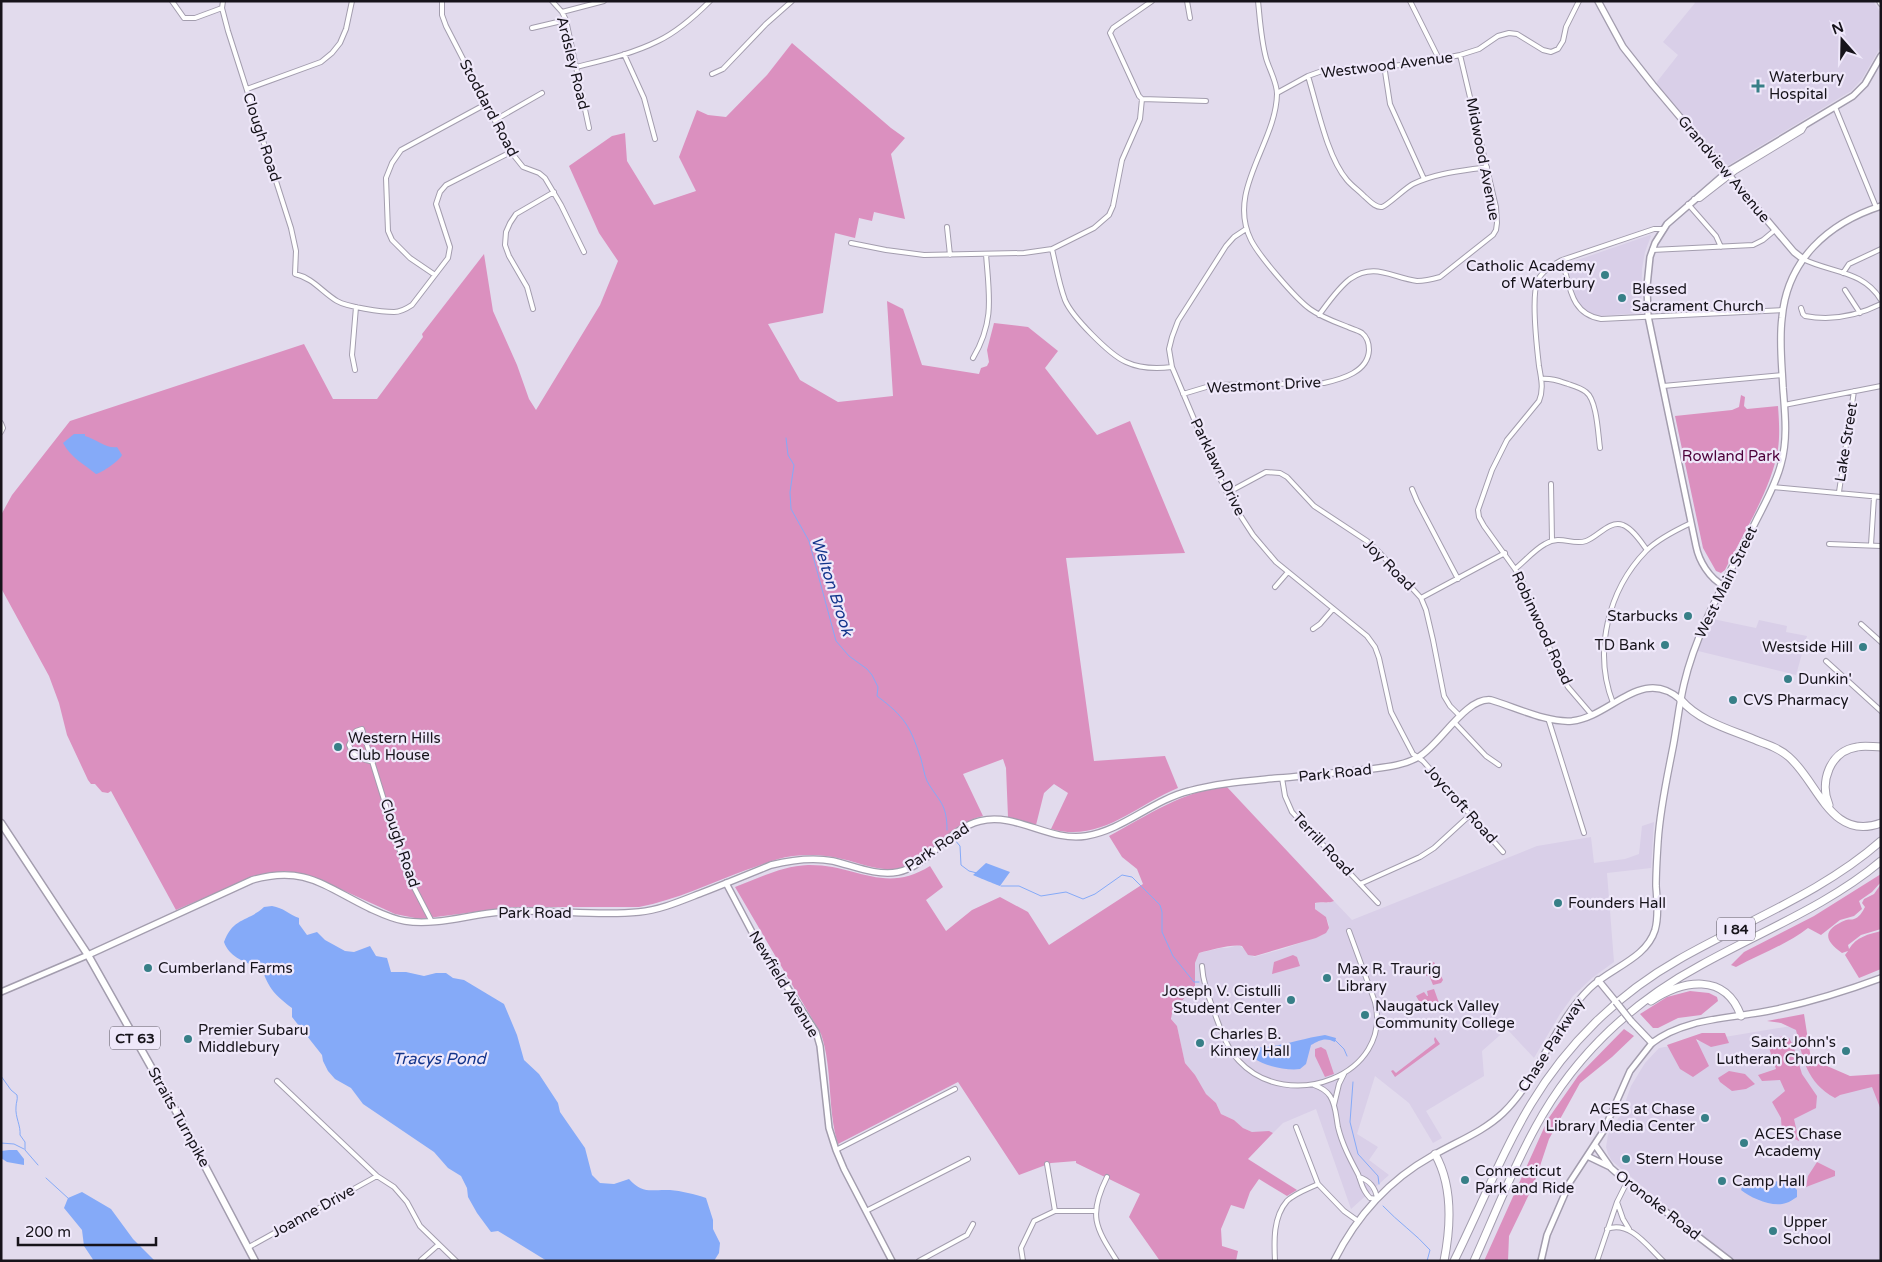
<svg xmlns="http://www.w3.org/2000/svg" width="1882" height="1262" font-family="'Varela Round',sans-serif">
<rect width="100%" height="100%" fill="#e2dbed"/>
<path fill="#d9cfe8" d="M1693,1H1873L1881,13V46L1862,79L1851,91L1727,166L1656,83L1678,55L1663,42L1695,3Z
M1650,235L1651,236L1645,252L1642,269L1641,313L1598,316L1585,311L1578,303L1566,264Z
M1708,618L1756,628L1759,620L1787,626L1786,632L1807,636L1796,675L1694,650Z
M1654,822L1651,868L1607,873L1614,962L1592,978L1573,996L1560,1014L1534,1058L1507,1029L1482,1051L1484,1076L1426,1111L1442,1138L1433,1143L1409,1103L1375,1076L1357,1134L1378,1147L1369,1160L1389,1175L1351,1209L1316,1109L1283,1123L1273,1133L1252,1132L1243,1128L1234,1120L1221,1114L1216,1103L1206,1094L1185,1063L1177,1026L1172,1020L1171,1016L1173,1006L1180,1003L1195,986V963L1199,953L1221,948H1227L1239,945L1254,957L1283,949L1322,935L1329,925L1326,917L1314,908L1315,904L1318,902L1328,903L1334,901L1352,920L1537,846L1591,837L1594,863L1625,859L1639,854L1642,826Z
M1797,1025L1805,1066L1881,1084V1261H1732L1612,1161L1608,1154L1606,1147L1608,1135L1621,1114L1631,1086L1645,1063L1659,1048Z"/>
<path fill="#db90bf" d="M792,43L891,128L905,138L891,154L905,219L874,212L872,221L859,218L855,238L835,233L823,313L768,324L800,380L838,402L893,396L887,301L903,309L922,365L979,374L981,368L987,366L989,362L987,350L994,323L1028,327L1058,351L1045,368L1097,435L1130,421L1185,553L1066,558L1094,761L1165,756L1178,788C1134,806 1101,843 1051,829L1068,793L1054,784L1044,793L1036,825L1008,817L1006,768L1003,759L963,774L983,816C949,823 935,860 902,868C882,873 861,863 842,859C827,855 809,854 793,856C777,858 762,865 746,870C711,883 676,900 639,907H514L420,919L395,914L314,877L299,873L284,871L253,877L176,910L111,791L108,793L102,792L95,784H91L88,780L67,735L59,703L49,676L1,588V515L12,495L70,421L304,344L333,399H377L423,337L422,334L484,254L493,311L517,365L529,399L536,410L600,305L618,261L599,233L569,166L612,136L625,133L627,161L654,205L696,191L679,157L697,110L708,115L726,117L767,75Z
M1741,395L1745,397L1744,406L1747,409L1778,406C1779,420 1780,435 1778,449C1772,488 1743,534 1725,570L1721,573L1716,571L1703,548L1675,416L1732,410L1739,407Z
M1227,787L1334,901C1327,904 1321,901 1315,903V909L1326,917L1329,928L1326,933L1316,938L1255,956L1248,955L1242,946C1231,944 1211,950 1199,953L1195,963V986L1180,1003L1173,1008L1171,1019L1177,1026L1185,1063L1195,1075L1206,1094L1216,1103L1221,1114L1234,1120L1243,1128L1252,1132L1269,1131L1273,1133L1248,1159L1297,1190L1287,1196L1259,1179L1250,1192L1244,1209L1231,1205L1221,1229L1222,1246L1238,1251L1236,1261H1160L1129,1217L1140,1194L1076,1163V1161L1051,1163L1019,1175L958,1082L838,1144C827,1108 833,1069 821,1034L735,887C759,878 782,866 808,865C856,864 884,895 930,866L943,887L926,900L946,931L972,910L1000,897L1028,912L1049,945L1143,884L1137,869L1122,857L1109,836C1147,816 1183,790 1227,787Z
M1881,874V882L1872,892L1859,901L1862,909L1854,916L1840,920L1821,935L1808,928C1786,945 1760,954 1736,967L1731,965L1744,952L1814,916Z
M1881,884V929L1861,935L1848,945L1849,949C1856,937 1869,934 1881,931V969L1859,978L1845,955L1848,951L1842,953C1822,939 1824,929 1846,920C1849,919 1852,920 1854,919C1859,918 1863,911 1865,907L1862,903L1864,899L1874,894Z
M1293,955L1297,957L1300,966L1272,974L1274,962Z
M1434,962L1443,980L1441,983L1433,985L1429,975L1426,976L1423,967Z
M1434,989L1439,1003L1425,1011L1416,996L1424,992L1427,996H1428L1427,991Z
M1690,991L1709,993L1717,997L1718,1001L1701,1015L1678,1018L1658,1028H1653L1640,1014L1667,997Z
M1804,1014L1811,1059L1850,1076L1881,1074V1110L1872,1087L1840,1095L1835,1098C1806,1082 1803,1059 1796,1030L1781,1023L1767,1021Z
M1624,1029L1634,1036L1612,1057L1580,1083L1549,1139L1534,1184L1509,1236L1508,1261H1484L1548,1119L1578,1076Z
M1702,1033H1725L1729,1043L1711,1047L1696,1039L1709,1066L1693,1077L1680,1069L1667,1045Z
M1783,1036L1789,1038L1793,1045L1802,1074L1817,1096L1816,1108L1794,1119L1799,1141L1782,1133L1781,1118L1772,1102L1785,1091L1780,1080L1762,1081L1758,1075L1776,1069L1768,1045L1774,1039Z
M1435,1037L1440,1044L1395,1077L1391,1071L1393,1070L1396,1073L1435,1043L1434,1039Z
M1321,1047L1326,1050L1334,1074L1325,1077L1315,1056V1049Z
M1729,1071L1745,1074L1755,1084L1746,1089L1732,1091L1720,1082L1718,1078Z
M1817,1162L1835,1171V1176L1806,1187L1808,1176Z"/>
<path fill="#85aaf8" d="M74,434H85V436C96,439 107,449 117,447L122,455C120,460 102,473 96,474C84,464 71,458 63,443Z
M986,863L1010,872L1000,886C997,885 975,876 973,875Z
M272,906C284,908 288,914 299,918V924L307,935L317,932L325,940L345,951L354,952L370,946L376,956L387,958L391,972H406L424,976L436,973H446L453,978L464,980L504,1004L517,1035L524,1060L539,1074L558,1103L560,1112L585,1148L592,1175L600,1183L614,1184L629,1179C643,1195 652,1189 670,1190C681,1191 695,1194 706,1198L713,1220V1229L720,1243L719,1253L714,1261H547L498,1231L491,1232L477,1213L468,1197L467,1188L461,1176L448,1168L434,1152L363,1104L351,1088L335,1079L328,1071L323,1061L322,1055L292,1017V1008C275,995 269,989 262,969C247,962 230,959 224,942C233,917 248,922 264,907Z
M1325,1035L1336,1038L1335,1042C1325,1037 1320,1040 1311,1045L1306,1064L1300,1069C1288,1071 1265,1066 1255,1059C1251,1056 1250,1053 1245,1051L1246,1047C1273,1050 1298,1039 1325,1035Z
M9,1150H17L24,1159V1165L7,1162L1,1158V1151Z
M1788,1180L1797,1190V1197C1793,1199 1790,1202 1786,1203C1773,1208 1751,1198 1741,1190L1743,1183L1752,1181L1772,1182Z
M82,1192L111,1209L133,1239L155,1261H94L84,1246L82,1230L64,1208L68,1198Z"/>
<g fill="none" stroke-linecap="round" stroke-linejoin="round">
<path stroke="#85aaf8" stroke-width="1" d="M786,438L788,455L794,465L790,492L791,509L809,541L836,641L849,656L867,669L872,675L878,687L877,696C905,717 910,726 921,759C923,766 924,774 927,781C939,802 947,803 947,830
M954,839L960,846L961,865L969,871L977,873
M1001,886H1019L1041,896L1066,892L1083,899L1095,894L1122,875L1132,877L1160,905L1162,912V932L1173,956L1194,982H1199
M1335,1040L1344,1049L1347,1056
M1,1076L11,1090L17,1095C18,1100 16,1102 16,1107C15,1117 21,1126 20,1135L25,1142V1150L38,1165
M1353,1082L1350,1122L1358,1154L1378,1176L1379,1184
M1,1143L14,1144L24,1149
M46,1178L69,1199
M1383,1206C1398,1222 1416,1234 1430,1250L1427,1261"/>
<g stroke="#a39dae" stroke-width="6">
<path id="minor" d="M172,1L184,18H195L222,8
M223,1L222,8L228,31L291,228L296,251L295,274C313,278 322,292 337,301C347,307 382,312 394,312C401,312 406,309 412,305L448,258L450,247L436,204L440,192L446,185L511,152
M442,1V15L446,26L511,152L523,167L539,173L545,178L561,205L584,252
M552,1L562,12L566,20L589,128
M1152,1L1113,28L1110,33L1139,96L1142,99L1206,101
M1187,1L1190,18
M1410,1L1439,59
M562,12L604,1
M532,28L566,20
M624,54L644,98L655,139
M1384,65L1390,104L1424,179
M576,67C604,60 632,54 658,41C677,32 695,16 710,1
M712,74L723,69L766,24L792,1
M1308,76C1317,105 1327,157 1347,180C1352,186 1358,190 1364,196C1369,200 1375,208 1382,207C1387,206 1405,188 1413,184C1436,173 1462,171 1487,167
M247,89L321,62L332,53L340,43L346,29L352,1
M1277,93L1308,76L1322,71L1415,64L1460,55L1479,49L1498,36L1509,33L1517,34L1543,50L1551,52L1558,49L1563,41L1566,27L1579,1
M1835,107L1876,207
M495,120L542,93
M1694,199H1700L1736,171L1802,131L1806,124
M1688,204L1716,236L1721,247
M947,227L950,255
M1246,229L1234,237L1226,246L1178,321L1172,337L1169,349L1172,367L1213,464L1231,501L1253,535L1276,562L1367,636L1375,647L1379,658L1391,712L1413,754L1423,761L1503,852
M851,243L886,250L924,255L1024,253L1052,249L1094,228L1109,215L1113,206L1122,160L1140,119L1142,99
M1052,249C1056,266 1059,284 1065,300C1072,317 1110,355 1126,362C1141,369 1156,369 1172,367
M1652,250L1753,245L1763,240L1775,230
M1803,259C1831,273 1863,270 1881,300
M1562,260C1570,285 1570,314 1601,319L1783,310
M1843,273L1849,264L1881,249
M435,275L410,258L392,240L388,231L386,178L392,163L401,150L486,104
M1845,290L1860,313
M1801,308L1803,314L1805,316C1832,321 1857,316 1881,304
M533,309L527,287L509,256L505,245L506,232L510,223L516,214L554,192
M1319,315C1328,303 1338,288 1350,279C1375,262 1392,278 1417,281C1425,281 1433,279 1440,277L1493,235L1496,230L1497,223L1496,207L1460,55
M973,358C995,321 989,295 986,254
M355,370L352,355L356,307
M1541,379C1551,378 1559,381 1568,384C1574,386 1581,388 1586,392C1597,400 1598,434 1600,448
M1663,386L1783,375
M1183,394L1213,385L1324,383C1342,379 1368,372 1369,350C1369,343 1367,337 1362,333C1358,330 1352,329 1348,327C1335,322 1321,317 1310,309C1296,299 1259,256 1251,240C1226,190 1276,144 1277,94C1277,82 1269,69 1266,58C1261,39 1260,20 1258,1
M1784,405L1881,386
M1,423L3,428L1,432
M1551,484L1552,540
M1773,487L1881,497
M1412,489L1417,501L1458,579
M1839,492L1854,391
M1227,493L1266,472L1280,473L1287,477L1314,506L1367,541L1379,552L1421,598L1426,610L1433,640L1444,696L1450,706L1460,716
M1829,544L1881,546
M1871,545L1874,497
M1515,569C1525,561 1534,550 1545,544C1561,534 1572,546 1586,541C1598,537 1609,520 1623,525C1633,529 1641,542 1647,550
M1275,587L1288,572
M1421,598L1505,553
M1861,624L1881,642
M1313,629L1320,624L1333,609
M1826,661L1881,711
M1613,703C1593,652 1608,590 1646,551C1658,539 1676,530 1691,523
M1592,715L1568,687L1561,676L1523,583L1515,569L1484,526L1479,517L1478,510L1492,470L1507,440L1539,401C1544,389 1541,378 1539,366C1537,349 1531,294 1538,280C1542,271 1553,265 1562,260L1654,229H1664
M1548,718L1584,833
M1455,723L1486,756L1499,765
M373,762C360,758 354,758 349,745L356,731L362,729L407,874L432,922
M1282,778L1285,796L1292,812L1378,903
M1360,884L1420,857L1434,848L1470,815
M1202,966C1203,984 1210,1000 1216,1017C1222,1033 1227,1048 1239,1061C1288,1114 1393,1075 1375,1002L1349,931
M277,1081L377,1176L394,1187L407,1202L420,1226L456,1261
M1314,1085C1320,1087 1326,1090 1330,1096C1336,1105 1336,1117 1338,1127C1342,1144 1350,1159 1358,1174C1362,1183 1361,1189 1370,1198L1377,1199C1376,1188 1369,1180 1359,1177
M1334,1105L1339,1084L1344,1074
M1296,1127L1318,1184L1344,1211L1358,1221
M836,1150L955,1089
M1047,1164L1055,1211
M1107,1177C1088,1215 1095,1227 1117,1261
M1617,1202L1623,1219L1629,1229
M866,1211L968,1159
M1607,1229C1630,1220 1648,1247 1663,1261
M249,1247L377,1176
M421,1260L438,1245
M919,1261L967,1235L973,1224
M1023,1261L1021,1248L1034,1221L1055,1211H1095
M1275,1261C1274,1241 1273,1217 1287,1201C1295,1193 1308,1189 1318,1184
M1597,1261L1617,1202L1627,1182"/>
</g>
<g stroke="#a39dae" stroke-width="8">
<path id="tertiary" d="M1724,586C1709,578 1699,561 1696,546L1648,316L1647,286L1650,257L1655,243L1667,224L1728,171L1853,96L1865,84L1881,56
M726,883L753,934L816,1032L820,1046L829,1128L836,1150L844,1169L892,1261
M1,992L88,955
M1595,1145L1611,1168L1627,1182L1730,1261
M1587,1156L1610,1167
M1541,1261L1547,1235L1570,1182L1604,1130L1630,1071L1652,1043"/>
</g>
<g stroke="#a39dae" stroke-width="8">
<path id="secondary" d="M1598,1L1623,47L1653,85L1723,168
M1880,1L1881,3
M1728,174L1794,252L1803,259
M88,955L252,880C304,865 324,886 369,908C380,913 392,919 405,921C437,926 470,914 502,912C548,908 594,917 639,912C661,910 683,900 704,892C727,883 749,874 771,865C791,860 813,857 833,861C854,866 876,876 898,872C929,866 947,829 980,821C1016,812 1049,842 1086,836C1123,830 1153,800 1189,791C1218,783 1248,781 1278,778C1309,776 1340,772 1371,769C1387,767 1406,765 1420,756C1441,743 1466,697 1491,700C1515,707 1547,723 1572,721C1611,717 1642,665 1681,700
M1598,980L1616,1002
M1631,1021L1652,1043C1686,1017 1732,1019 1773,1010C1810,1002 1846,991 1881,978
M1334,1261C1356,1217 1389,1180 1432,1156C1456,1142 1483,1132 1503,1113C1540,1077 1553,1024 1590,988C1610,968 1646,959 1655,930C1659,916 1657,900 1656,886C1656,871 1657,856 1658,841C1660,809 1667,778 1673,747C1677,726 1679,705 1684,684C1697,628 1730,573 1756,521C1765,503 1776,484 1781,464C1788,439 1785,413 1783,388C1782,365 1779,341 1782,318C1787,260 1828,223 1881,206"/>
</g>
<g stroke="#a39dae" stroke-width="9">
<path id="primary" d="M1,823L88,955L177,1113L255,1261"/>
</g>
<g stroke="#a39dae" stroke-width="9">
<path id="motorway" d="M1681,700C1700,722 1732,730 1758,741C1769,745 1780,749 1789,757C1818,782 1831,842 1881,823
M1829,805C1819,782 1830,751 1857,747C1865,745 1873,747 1881,747
M1651,1001C1683,980 1725,972 1741,1016
M1435,1154C1453,1186 1451,1226 1444,1261
M1454,1261C1480,1209 1501,1154 1531,1104C1567,1044 1618,994 1678,960C1746,921 1822,893 1881,841
M1474,1261C1496,1212 1516,1160 1543,1114C1581,1050 1636,1000 1701,965C1760,932 1829,905 1881,861"/>
</g>
<use href="#minor" stroke="#fff" stroke-width="4"/>
<use href="#tertiary" stroke="#fff" stroke-width="5"/>
<use href="#secondary" stroke="#fff" stroke-width="5.5"/>
<use href="#primary" stroke="#fff" stroke-width="6"/>
<use href="#motorway" stroke="#fff" stroke-width="7"/>
<g stroke="#a39dae" stroke-width="8" stroke-linecap="butt">
<path id="secondary-bridge" d="M1723,168L1728,174
M1616,1002L1631,1021"/>
</g>
<use href="#secondary-bridge" stroke="#fff" stroke-width="5.5"/>
</g>
<g fill="#377f87" stroke="#efe8fa" stroke-width="2">
<path d="M1755.5 78.5h5v5h5v5h-5v5h-5v-5h-5v-5h5z"/>
<circle cx="1605" cy="275" r="5"/>
<circle cx="1622" cy="298" r="5"/>
<circle cx="1688" cy="616" r="5"/>
<circle cx="1665" cy="645" r="5"/>
<circle cx="1863" cy="647" r="5"/>
<circle cx="1788" cy="679" r="5"/>
<circle cx="1733" cy="700" r="5"/>
<circle cx="338" cy="747" r="5"/>
<circle cx="1558" cy="903" r="5"/>
<circle cx="148" cy="968" r="5"/>
<circle cx="1327" cy="978" r="5"/>
<circle cx="1291" cy="1000" r="5"/>
<circle cx="1365" cy="1015" r="5"/>
<circle cx="188" cy="1039" r="5"/>
<circle cx="1200" cy="1043" r="5"/>
<circle cx="1846" cy="1051" r="5"/>
<circle cx="1705" cy="1118" r="5"/>
<circle cx="1744" cy="1143" r="5"/>
<circle cx="1626" cy="1159" r="5"/>
<circle cx="1465" cy="1180" r="5"/>
<circle cx="1722" cy="1181" r="5"/>
<circle cx="1773" cy="1231" r="5"/>
</g>
<g text-anchor="middle" stroke-width="4.5" stroke-linejoin="round" paint-order="stroke">
<g fill="#efe8fa" stroke="#57535d" stroke-width="1">
<rect x="1717" y="917.5" width="38" height="23" rx="4"/>
<rect x="110" y="1026.5" width="50" height="23" rx="4"/>
</g>
<g font-size="14" font-weight="bold" fill="#16131a">
<text x="1736" y="934">I 84</text>
<text x="135" y="1043">CT 63</text>
</g>
<g font-size="15" fill="#16131a" stroke="#efe8fa">
<text transform="translate(573 63) rotate(76)" y="5">Ardsley Road</text>
<text transform="translate(1387 65) rotate(-7)" y="5">Westwood Avenue</text>
<text transform="translate(489 108) rotate(62)" y="5">Stoddard Road</text>
<text transform="translate(262 137) rotate(72)" y="5">Clough Road</text>
<text transform="translate(1483 159) rotate(79)" y="5">Midwood Avenue</text>
<text transform="translate(1724 169) rotate(50)" y="5">Grandview Avenue</text>
<text transform="translate(1264 385) rotate(-3)" y="5">Westmont Drive</text>
<text transform="translate(1846 442) rotate(-81)" y="5">Lake Street</text>
<text transform="translate(1218 467) rotate(64)" y="5">Parklawn Drive</text>
<text transform="translate(1389 565) rotate(45)" y="5">Joy Road</text>
<text transform="translate(1726 582) rotate(-64)" y="5">West Main Street</text>
<text transform="translate(1542 628) rotate(65)" y="5">Robinwood Road</text>
<text transform="translate(1335 773) rotate(-6)" y="5">Park Road</text>
<text transform="translate(1461 804) rotate(48)" y="5">Joycroft Road</text>
<text transform="translate(400 843) rotate(71)" y="5">Clough Road</text>
<text transform="translate(1323 844) rotate(47)" y="5">Terrill Road</text>
<text transform="translate(937 847) rotate(-34)" y="5">Park Road</text>
<text x="535" y="918">Park Road</text>
<text transform="translate(784 984) rotate(59)" y="5">Newfield Avenue</text>
<text transform="translate(1551 1045) rotate(-57)" y="5">Chase Parkway</text>
<text transform="translate(179 1117) rotate(61)" y="5">Straits Turnpike</text>
<text transform="translate(1658 1205) rotate(38)" y="5">Oronoke Road</text>
<text transform="translate(313 1211) rotate(-29)" y="5">Joanne Drive</text>
</g>
<g font-size="15" fill="#16131a" stroke="#efe8fa" text-anchor="start">
<text x="1769" y="82">Waterbury<tspan x="1769" dy="17">Hospital</tspan></text>
<text x="1595" y="271" text-anchor="end">Catholic Academy<tspan x="1595" dy="17">of Waterbury</tspan></text>
<text x="1632" y="294">Blessed<tspan x="1632" dy="17">Sacrament Church</tspan></text>
<text x="1678" y="621" text-anchor="end">Starbucks</text>
<text x="1655" y="650" text-anchor="end">TD Bank</text>
<text x="1853" y="652" text-anchor="end">Westside Hill</text>
<text x="1798" y="684">Dunkin'</text>
<text x="1743" y="705">CVS Pharmacy</text>
<text x="348" y="743">Western Hills<tspan x="348" dy="17">Club House</tspan></text>
<text x="1568" y="908">Founders Hall</text>
<text x="158" y="973">Cumberland Farms</text>
<text x="1337" y="974">Max R. Traurig<tspan x="1337" dy="17">Library</tspan></text>
<text x="1281" y="996" text-anchor="end">Joseph V. Cistulli<tspan x="1281" dy="17">Student Center</tspan></text>
<text x="1375" y="1011">Naugatuck Valley<tspan x="1375" dy="17">Community College</tspan></text>
<text x="198" y="1035">Premier Subaru<tspan x="198" dy="17">Middlebury</tspan></text>
<text x="1210" y="1039">Charles B.<tspan x="1210" dy="17">Kinney Hall</tspan></text>
<text x="1836" y="1047" text-anchor="end">Saint John's<tspan x="1836" dy="17">Lutheran Church</tspan></text>
<text x="1695" y="1114" text-anchor="end">ACES at Chase<tspan x="1695" dy="17">Library Media Center</tspan></text>
<text x="1754" y="1139">ACES Chase<tspan x="1754" dy="17">Academy</tspan></text>
<text x="1636" y="1164">Stern House</text>
<text x="1475" y="1176">Connecticut<tspan x="1475" dy="17">Park and Ride</tspan></text>
<text x="1732" y="1186">Camp Hall</text>
<text x="1783" y="1227">Upper<tspan x="1783" dy="17">School</tspan></text>
</g>
<g font-size="15" fill="#4d013a" stroke="#efe8fa">
<text x="1731" y="461">Rowland Park</text>
</g>
<g font-size="16" font-style="italic" fill="#12348b" stroke="#efe8fa">
<text transform="translate(833 586) rotate(72)" y="6">Welton Brook</text>
<text x="439" y="1064">Tracys Pond</text>
</g>
</g>
<rect width="1882" height="1262" fill="none" stroke="#16131a" stroke-width="5"/>
<g transform="translate(1842 40) rotate(340)" stroke="#efe8fa" stroke-width="4" paint-order="stroke">
<path d="M0-4L9 19L0 12L-9 19Z" fill="#16131a"/>
<text y="-8" font-size="14" font-weight="bold" text-anchor="middle" fill="#16131a">N</text>
</g>
<path d="M18 1237v8h138v-8" fill="none" stroke="#16131a" stroke-width="2.5"/>
<text x="25" y="1237" font-size="15" fill="#16131a" stroke="#efe8fa" stroke-width="4" paint-order="stroke">200 m</text>
</svg>
